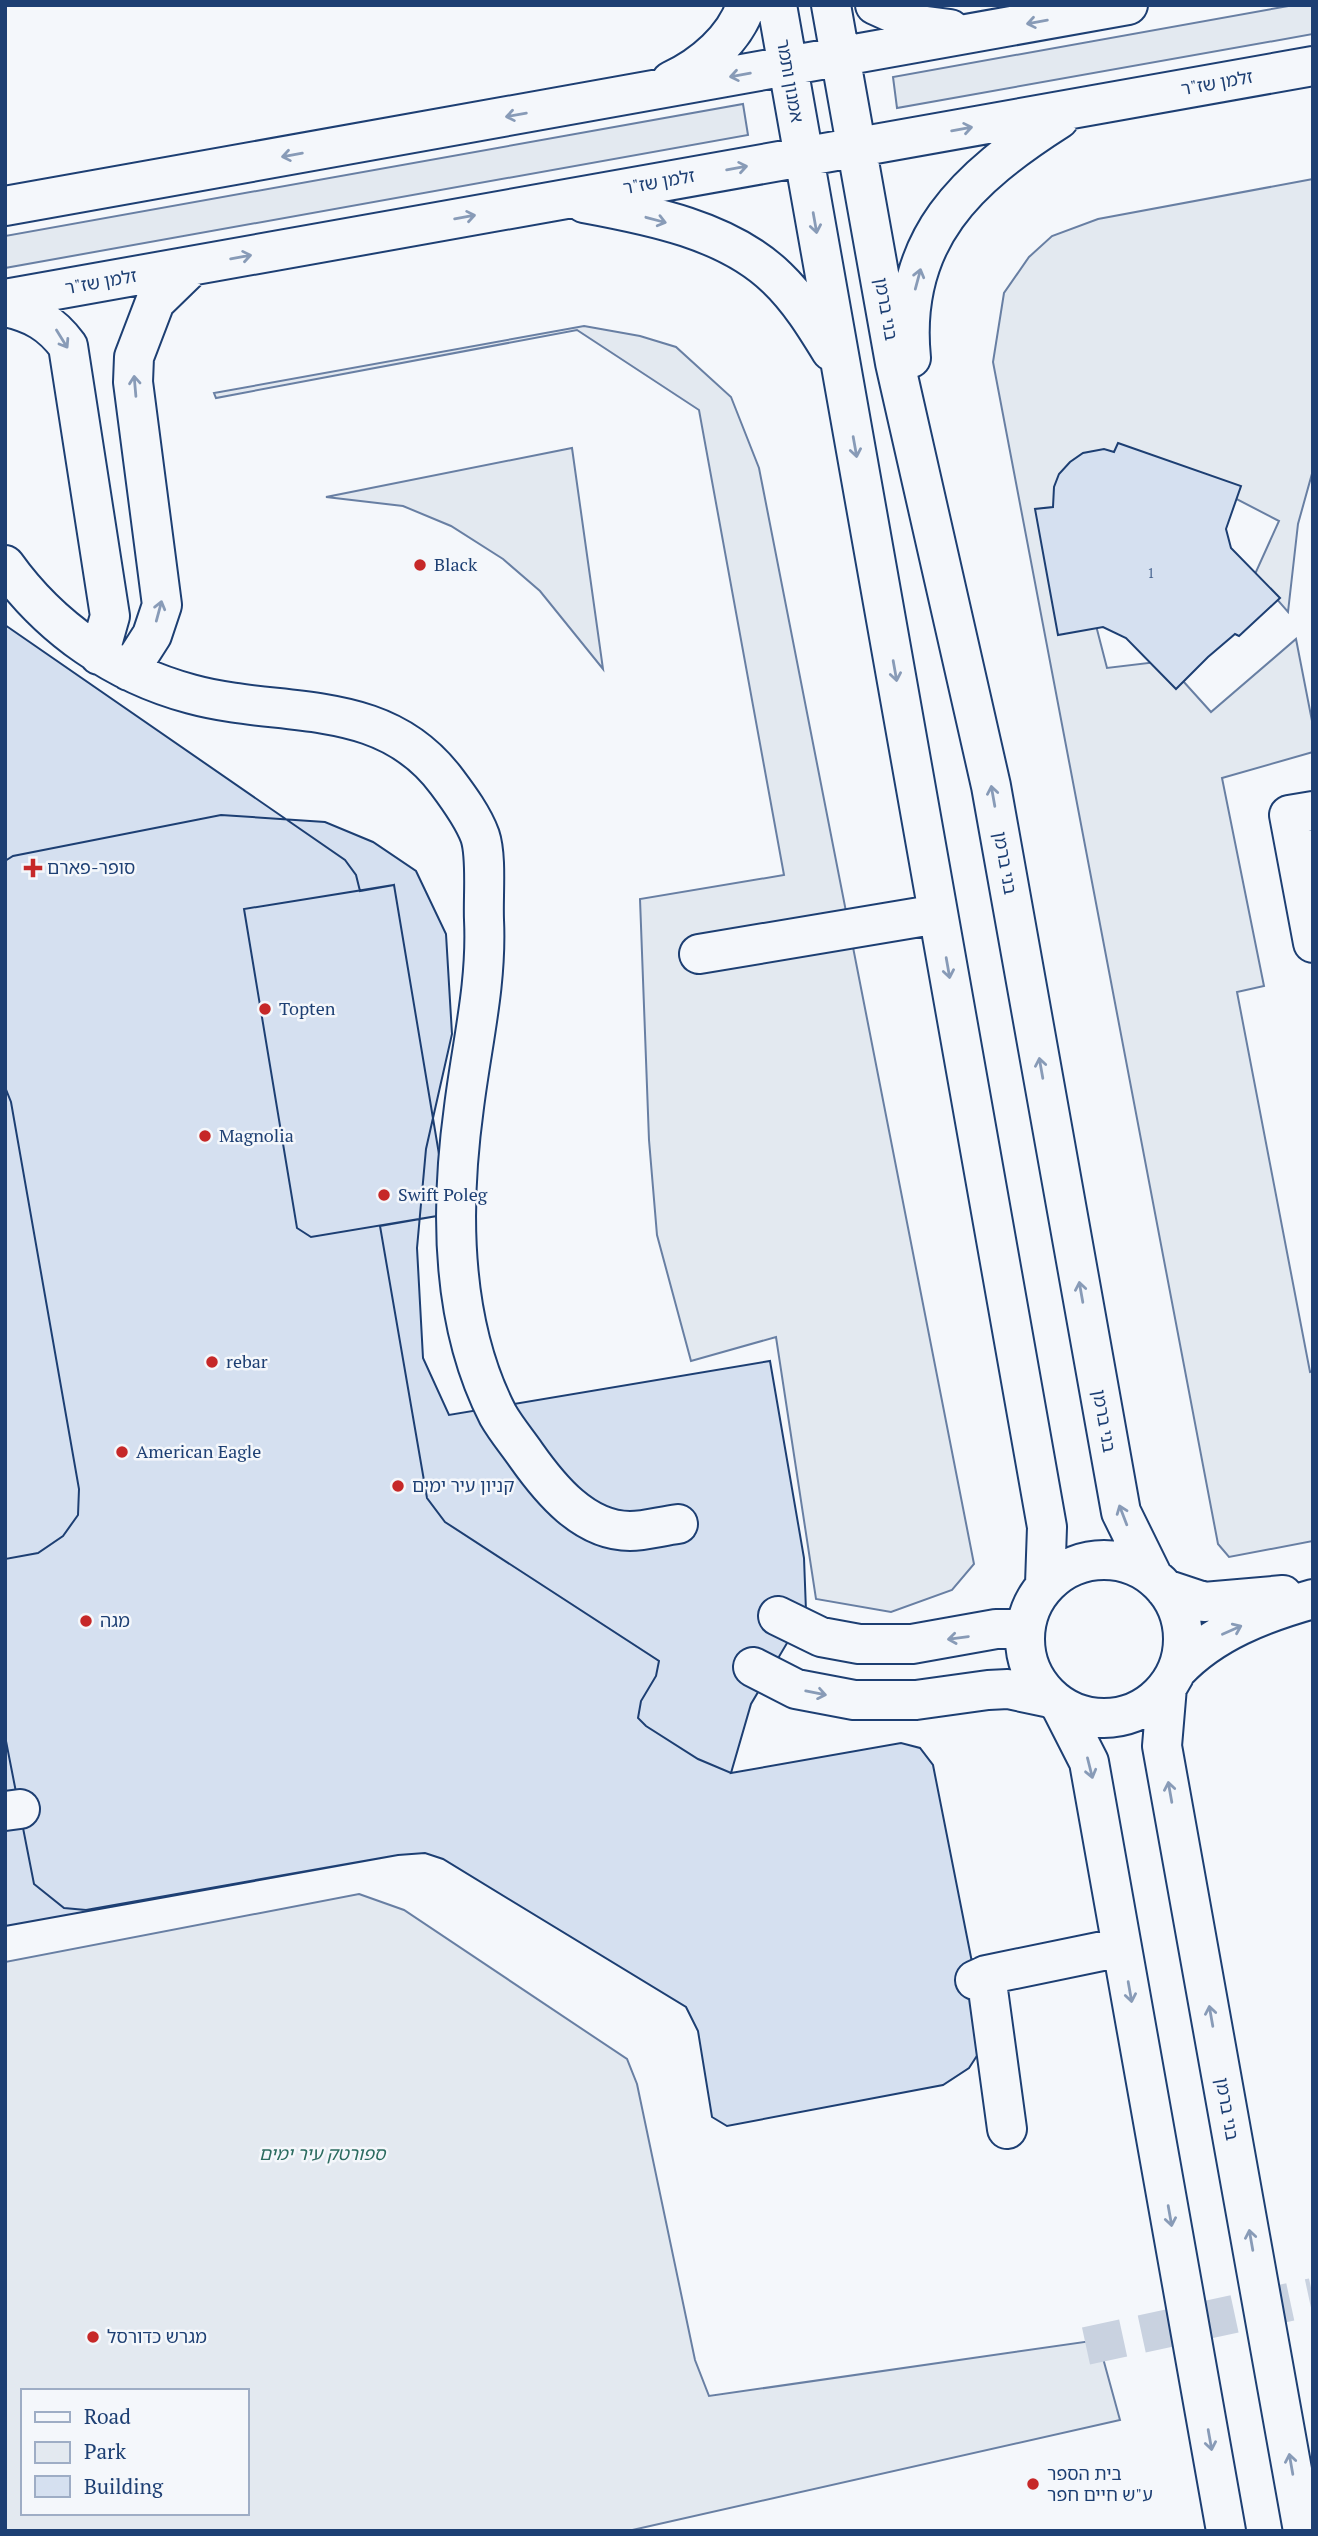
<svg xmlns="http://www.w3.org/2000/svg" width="1318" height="2536" font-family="'PT Serif','Noto Sans Hebrew',serif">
<rect width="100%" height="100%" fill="#f4f7fb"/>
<path fill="#e3e9f0" stroke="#687fa3" stroke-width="2" fill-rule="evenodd" d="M1294,5H1313V34L897,108L893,77Z
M743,104L748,135L5,268V236Z
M1313,179V470L1298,524L1288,612L1255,574L1279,521L1169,464L1071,529L1107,668L1165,661L1211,712L1296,639L1313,726V752L1222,778L1264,986L1237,992L1310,1372L1313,1371V1541L1229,1557L1218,1544L993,362L1004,293L1029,257L1052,236L1098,219Z
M584,326L640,336L676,347L731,397L759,468L974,1564L952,1590L891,1612L816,1599L776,1337L691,1361L657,1235L649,1140L640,899L784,875L699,410L577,330L216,398L214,393Z
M572,448L603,669L540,591L503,559L451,526L403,506L326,497Z
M359,1894L404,1910L627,2059L637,2084L695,2360L709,2396L1098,2340L1120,2420L628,2531H5V1962ZM23,2391H247V2513H23Z"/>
<path fill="#d5e0f0" stroke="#1d3f73" stroke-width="2" d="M1118,443L1241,486L1226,529L1231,548L1280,598L1239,636L1235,634L1208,657L1176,689L1126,638L1103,627L1058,635L1035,509L1053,507L1054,487L1059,474L1070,462L1083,453L1104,449L1114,452Z
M5,625L345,860L356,875L360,891L394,885L449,1214L380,1226L427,1498L445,1522L659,1661L656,1676L641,1701L638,1718L646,1726L698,1759L731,1773L901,1743L920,1748L933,1765L985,2028L982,2048L969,2068L943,2085L727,2126L712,2117L698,2031L686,2007L443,1859L425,1853L398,1855L86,1910L64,1908L34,1884L5,1736V1559L38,1553L63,1536L78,1515L79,1489L11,1102L5,1087Z
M221,815L325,822L373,842L416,871L446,934L452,1034L426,1149L417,1248L423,1358L449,1415L770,1361L804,1558L806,1611L751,1704L731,1773L901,1743L920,1748L933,1765L985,2028L982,2048L969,2068L943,2085L727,2126L712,2117L698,2031L686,2007L443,1859L425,1853L398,1855L5,1926V861L13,856Z
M394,885L449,1214L311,1237L297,1228L244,909Z"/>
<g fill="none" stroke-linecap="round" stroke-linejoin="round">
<path stroke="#c9d2e0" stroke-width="38" stroke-dasharray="38 19" stroke-linecap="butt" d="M1086,2346L1313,2297"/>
<g stroke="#1d3f73" stroke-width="42">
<path id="minor" d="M777,5L1047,1527L1045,1584
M831,5L895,363L991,786L1121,1512L1153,1577
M875,5L919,25L950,29
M671,81C703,66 735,39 746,5
M584,203C649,215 728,230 777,278C799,299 815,325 831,351
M5,206L1128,5
M5,299L1313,66
M5,307C33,313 51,323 68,346L110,616L99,655
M911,358C899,239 968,177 1059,119
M5,565C50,628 116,674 191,694C282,719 383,695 447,782C459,798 473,817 480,836C487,857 483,896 484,920C487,984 472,1043 464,1107C450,1209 450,1322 498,1415C506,1429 517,1442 526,1455C550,1489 584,1531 630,1531C645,1531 662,1526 678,1524
M129,671L152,635L162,605L133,382L134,357L155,302L192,266
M1313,811L1289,815L1313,943
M699,954L938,914
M1025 1639a79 79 0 1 1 158 0a79 79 0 1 1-158 0Z
M1165,1589L1204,1602L1283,1595
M778,1616L821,1637L859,1644H912L996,1629H1025
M753,1667L796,1689L854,1700H916L988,1690L1008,1689L1050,1698
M1177,1670C1213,1632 1263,1613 1313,1599
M1167,1687L1162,1746L1303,2531
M1061,1707L1089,1762L1226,2531
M5,1811L20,1809
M986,1975L1007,2129
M975,1980L986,1975L1122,1947"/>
</g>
<use href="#minor" stroke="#f4f7fb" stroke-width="38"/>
</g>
<defs><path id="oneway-shaft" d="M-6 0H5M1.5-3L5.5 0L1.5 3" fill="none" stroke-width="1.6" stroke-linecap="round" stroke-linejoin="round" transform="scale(1.75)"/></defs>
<g stroke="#889bb7">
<use href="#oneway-shaft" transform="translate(1037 22) rotate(170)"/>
<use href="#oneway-shaft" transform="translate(740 75) rotate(170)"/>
<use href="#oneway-shaft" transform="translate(516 115) rotate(170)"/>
<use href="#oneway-shaft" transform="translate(962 129) rotate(-10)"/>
<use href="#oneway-shaft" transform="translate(292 155) rotate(170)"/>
<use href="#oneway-shaft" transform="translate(737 168) rotate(-10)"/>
<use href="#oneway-shaft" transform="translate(465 217) rotate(-10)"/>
<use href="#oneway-shaft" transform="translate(656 220) rotate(15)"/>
<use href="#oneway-shaft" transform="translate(815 223) rotate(80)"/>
<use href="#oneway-shaft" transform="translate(241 257) rotate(-10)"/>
<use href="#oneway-shaft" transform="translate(918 279) rotate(-75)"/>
<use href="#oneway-shaft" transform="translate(62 339) rotate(58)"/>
<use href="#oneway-shaft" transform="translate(135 386) rotate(-95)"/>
<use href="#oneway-shaft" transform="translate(855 447) rotate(80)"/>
<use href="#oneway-shaft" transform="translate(159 611) rotate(-75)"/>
<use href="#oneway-shaft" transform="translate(895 671) rotate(80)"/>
<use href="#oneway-shaft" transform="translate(993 796) rotate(-100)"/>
<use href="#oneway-shaft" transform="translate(948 968) rotate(80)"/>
<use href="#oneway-shaft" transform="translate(1041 1068) rotate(-100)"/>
<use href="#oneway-shaft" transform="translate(1081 1292) rotate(-100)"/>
<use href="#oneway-shaft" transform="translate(1123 1515) rotate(-111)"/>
<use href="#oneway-shaft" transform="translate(1232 1630) rotate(-24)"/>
<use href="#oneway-shaft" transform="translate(958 1638) rotate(172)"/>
<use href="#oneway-shaft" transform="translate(816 1693) rotate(11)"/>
<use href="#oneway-shaft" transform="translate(1090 1768) rotate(76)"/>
<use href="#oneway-shaft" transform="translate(1170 1792) rotate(-100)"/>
<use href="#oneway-shaft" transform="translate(1130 1992) rotate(80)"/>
<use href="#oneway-shaft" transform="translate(1211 2016) rotate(-100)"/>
<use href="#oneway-shaft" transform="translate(1170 2216) rotate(80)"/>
<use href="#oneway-shaft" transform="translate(1251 2240) rotate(-100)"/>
<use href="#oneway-shaft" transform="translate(1210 2440) rotate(80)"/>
<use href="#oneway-shaft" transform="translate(1291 2464) rotate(-100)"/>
</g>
<g fill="#c62828" stroke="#f4f7fb" stroke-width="2.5">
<circle cx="420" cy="565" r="7"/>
<path d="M29.5 857.5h7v7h7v7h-7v7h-7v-7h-7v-7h7z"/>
<circle cx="265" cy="1009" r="7"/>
<circle cx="205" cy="1136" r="7"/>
<circle cx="384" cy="1195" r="7"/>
<circle cx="212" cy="1362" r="7"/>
<circle cx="122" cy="1452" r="7"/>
<circle cx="398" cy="1486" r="7"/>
<circle cx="86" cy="1621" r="7"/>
<circle cx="93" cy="2337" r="7"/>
<circle cx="1033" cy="2484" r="7"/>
</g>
<g text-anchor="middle" stroke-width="5" stroke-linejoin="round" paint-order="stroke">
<g font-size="14" fill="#4b6792">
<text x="1151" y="578">1</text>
</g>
<g font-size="18" fill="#1d3f73" stroke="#f4f7fb">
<text transform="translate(790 81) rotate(80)" y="6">אמנון ותמר</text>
<text transform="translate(1217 83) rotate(-10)" y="6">זלמן שז"ר</text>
<text transform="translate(659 182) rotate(-10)" y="6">זלמן שז"ר</text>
<text transform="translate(101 282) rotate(-10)" y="6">זלמן שז"ר</text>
<text transform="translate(886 309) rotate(80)" y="6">בני ברמן</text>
<text transform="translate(1005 863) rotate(80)" y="6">בני ברמן</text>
<text transform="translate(1104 1421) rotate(80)" y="6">בני ברמן</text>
<text transform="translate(1227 2109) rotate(80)" y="6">בני ברמן</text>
</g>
<g font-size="18" fill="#1d3f73" stroke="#f4f7fb" text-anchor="start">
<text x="434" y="571">Black</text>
<text x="47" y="874">סופר-פארם</text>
<text x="279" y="1015">Topten</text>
<text x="219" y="1142">Magnolia</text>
<text x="398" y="1201">Swift Poleg</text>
<text x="226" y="1368">rebar</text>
<text x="136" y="1458">American Eagle</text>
<text x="412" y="1492">קניון עיר ימים</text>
<text x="100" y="1627">מגה</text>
<text x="107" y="2343">מגרש כדורסל</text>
<text x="1047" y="2480">בית הספר<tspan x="1047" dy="21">ע"ש חיים חפר</tspan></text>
</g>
<g font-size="18" font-style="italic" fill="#2c6c60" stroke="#f4f7fb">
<text x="322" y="2160">ספורטק עיר ימים</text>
</g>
</g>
<rect width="1318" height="2536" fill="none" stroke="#1d3f73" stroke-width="14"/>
<rect x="21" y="2389" width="228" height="126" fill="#f4f7fb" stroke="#9eadc5" stroke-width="2"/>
<rect x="35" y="2412" width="35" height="10" fill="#f4f7fb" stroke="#9eadc5" stroke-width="2"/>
<text x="84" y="2424" font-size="21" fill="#1d3f73">Road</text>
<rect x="35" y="2442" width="35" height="21" fill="#e3e9f0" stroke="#9eadc5" stroke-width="2"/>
<text x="84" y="2459" font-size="21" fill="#1d3f73">Park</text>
<rect x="35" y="2476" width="35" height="21" fill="#d5e0f0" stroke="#9eadc5" stroke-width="2"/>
<text x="84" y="2494" font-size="21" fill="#1d3f73">Building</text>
</svg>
